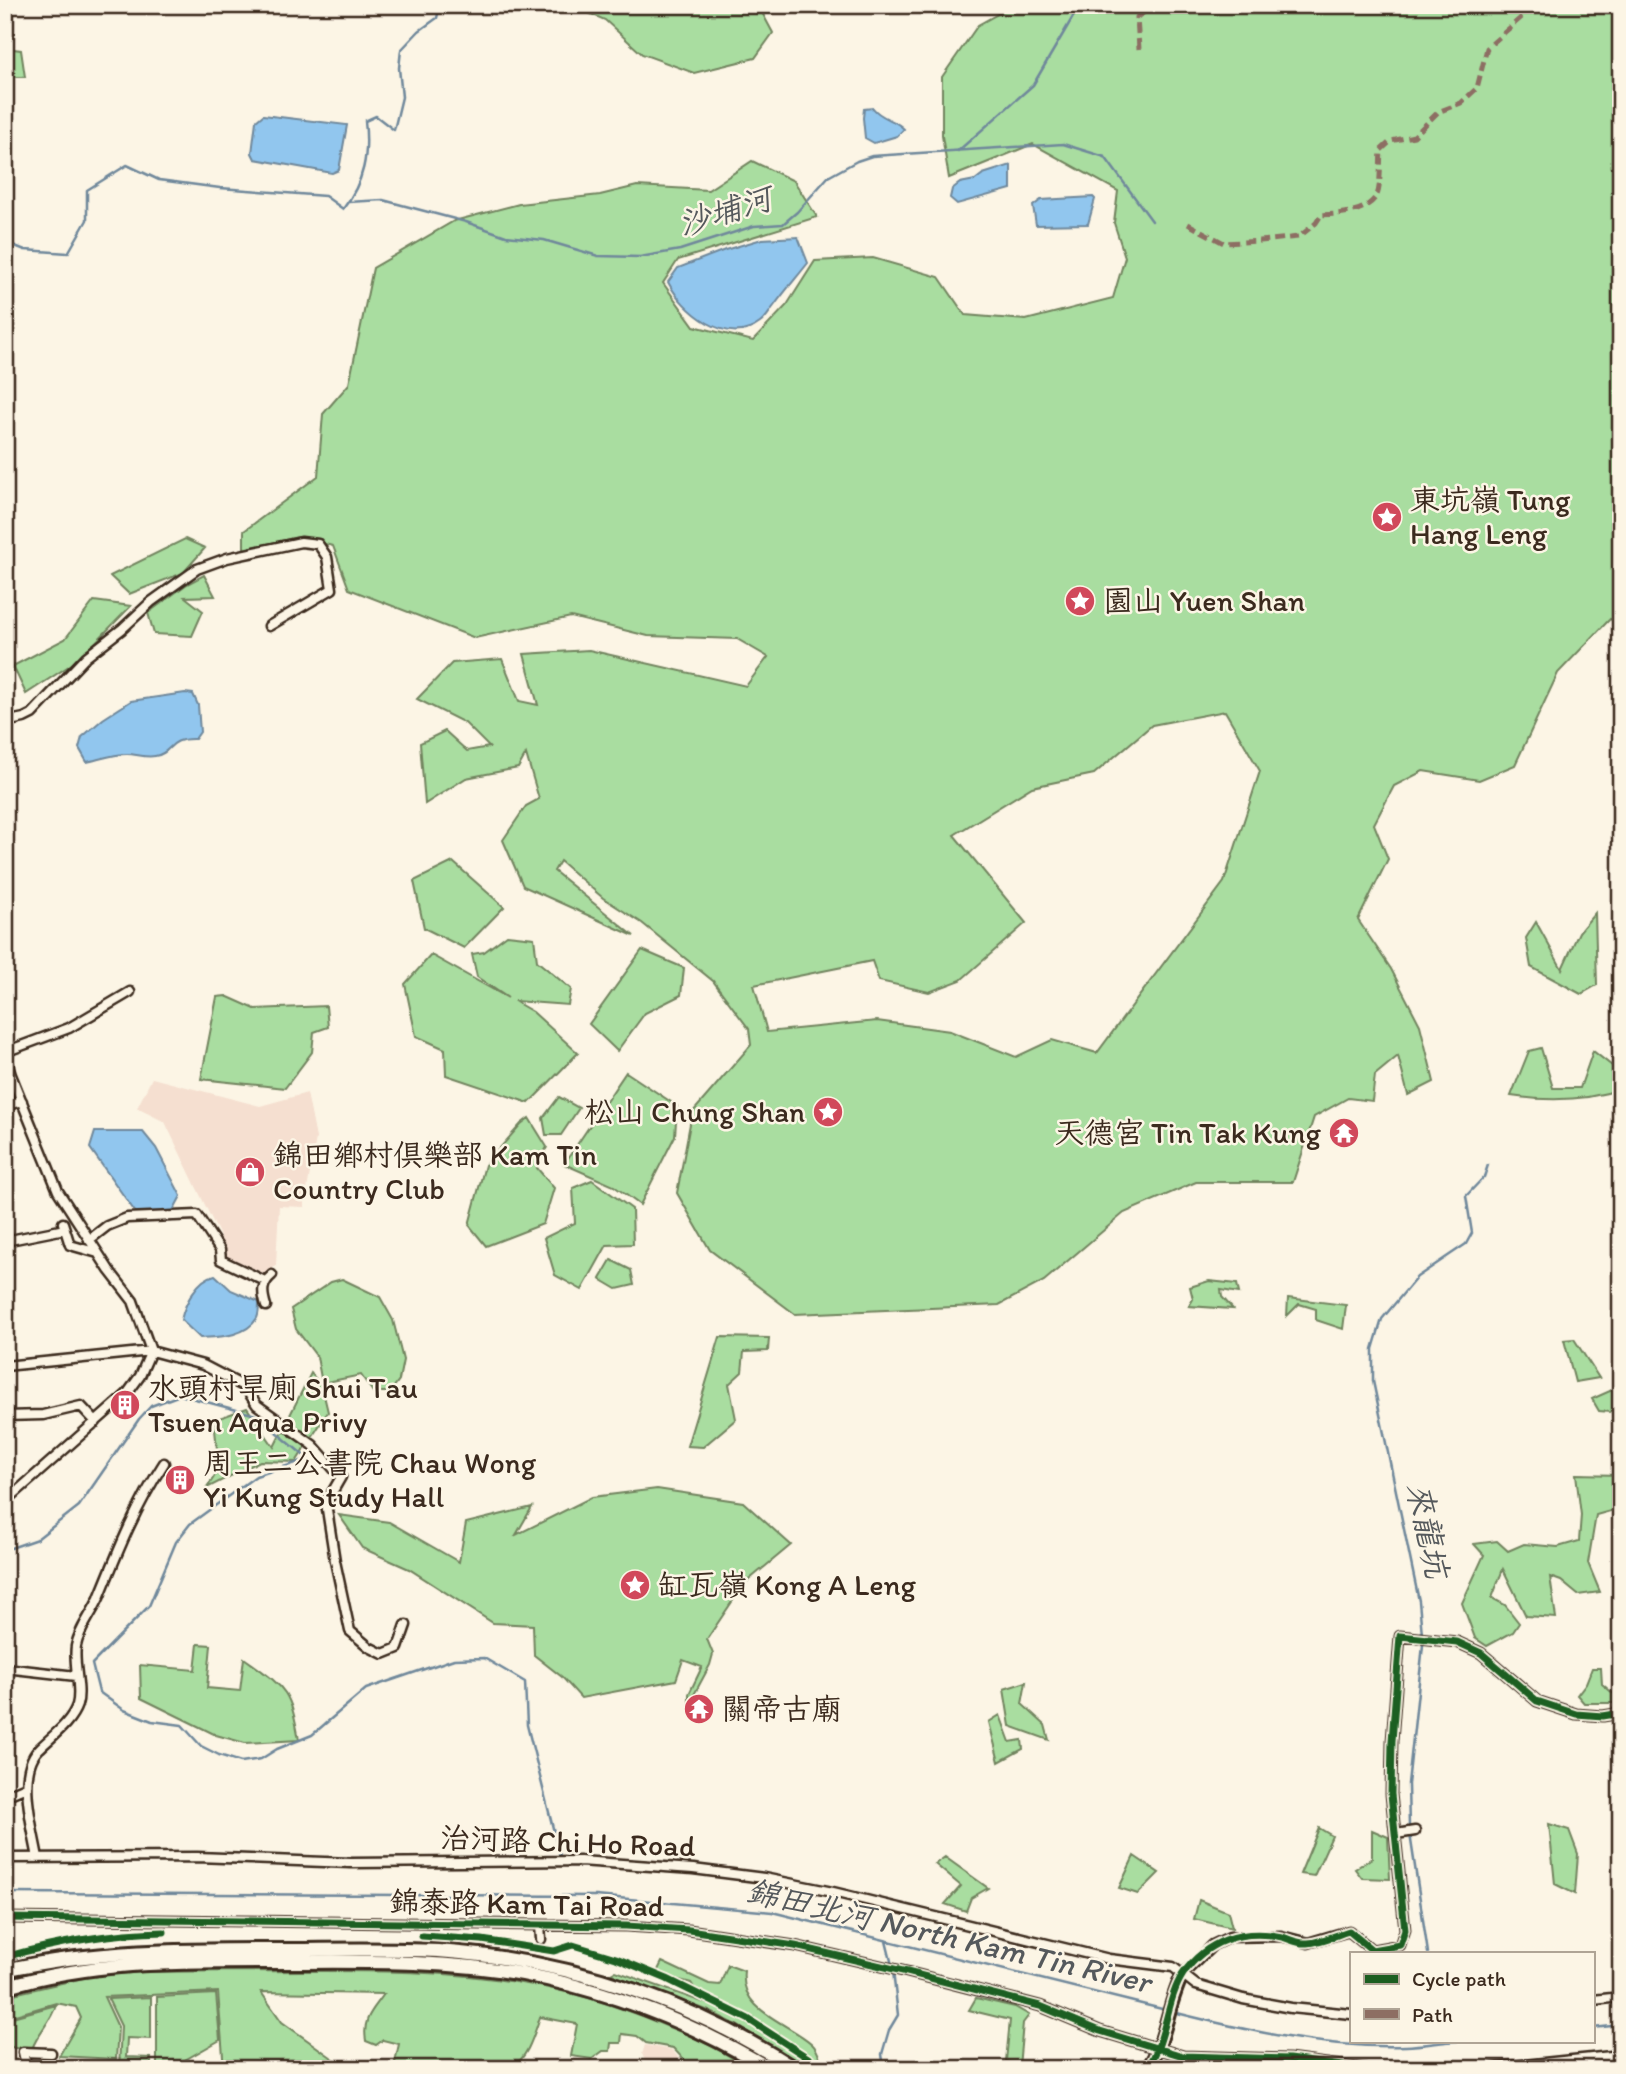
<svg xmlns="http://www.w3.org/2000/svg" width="1626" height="2074" font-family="Itim,'LXGW WenKai TC',sans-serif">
<rect width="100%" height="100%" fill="#fcf5e5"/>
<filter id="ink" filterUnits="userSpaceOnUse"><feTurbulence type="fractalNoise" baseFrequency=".0143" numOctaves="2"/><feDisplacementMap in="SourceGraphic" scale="14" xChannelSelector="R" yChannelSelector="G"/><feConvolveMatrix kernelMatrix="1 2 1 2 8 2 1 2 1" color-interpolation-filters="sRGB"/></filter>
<g filter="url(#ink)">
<path fill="#f5dfd0" d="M152,1078L260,1106L307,1093L316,1138L304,1207L279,1206L276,1265L265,1276L224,1257L219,1234L165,1122L137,1108Z
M645,2045L672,2050L683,2063L695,2069H649L642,2054Z"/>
<path fill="#a9dda0" stroke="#72845f" stroke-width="2" fill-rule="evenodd" d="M570,5H758L773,33L755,58L694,73L642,54L605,20Z
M1014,5H1621V624L1610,619L1558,673L1515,765L1479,780L1423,771L1394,786L1374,824L1388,859L1358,920L1391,969L1420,1025L1434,1082L1408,1095L1398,1056L1375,1075L1372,1101L1348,1098L1314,1117L1293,1182H1196L1124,1213L1044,1281L999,1305L795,1314L710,1250L677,1193L692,1113L751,1045L749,1029L713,981L642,923L603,898L560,861L554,871L634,936L523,886L503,840L526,806L539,799L526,754L518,768L466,778L425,804L420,743L445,731L467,751L489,747L465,723L417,699L452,663L502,659L519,701L538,705L524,654L589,650L746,686L768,657L737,639L648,636L571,617L475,638L349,589L333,546L298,537L244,549V531L318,476L323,414L349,384L373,268L454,221L519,204L600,195L637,186L708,190L752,161L794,181L817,217L678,260L663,283L694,326L753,341L787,305L815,261L873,258L939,277L965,315L1026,320L1113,298L1125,257L1114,223L1118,191L1033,144L949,178L942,136V77L978,25ZM1225,711L1260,771L1224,882L1097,1053L1052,1040L1016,1057L950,1031L877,1021L767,1032L754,985L872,961L879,981L929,992L961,980L1026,923L954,835L1032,787L1094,774L1152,725Z
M5,48L21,50L25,77H5Z
M185,539L205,548L183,573L129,594L110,576Z
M204,575L215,596L185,597L203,611L192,636L154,634L148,613L187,584Z
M94,601L131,606L78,660L26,694L13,666L65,639Z
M453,862L504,907L464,948L424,928L414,881Z
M1595,913L1597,985L1581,994L1531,967L1526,938L1536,922L1562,969L1579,932Z
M507,935L534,938L537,961L571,989L568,1005L514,1001L533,1012L578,1053L529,1103L446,1075L445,1049L416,1036L405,984L431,955L508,998L477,977L472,954L484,952Z
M642,950L684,968L681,995L645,1013L617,1051L589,1024Z
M226,996L255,1009L326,1006L328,1027L314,1032L312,1052L285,1088L201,1079L217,997Z
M1541,1048L1553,1088H1580L1593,1051L1621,1073V1089C1586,1101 1547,1101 1511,1096L1529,1051Z
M626,1072L677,1106L675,1136L640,1205L614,1186L564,1164Z
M559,1097L579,1108L561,1135H546L543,1118Z
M529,1118L547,1147L537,1168L554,1188L543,1224L486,1246L469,1225L485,1165L521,1124Z
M592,1180L632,1209L633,1244L607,1245L582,1290L555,1275L544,1238L575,1223L573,1188Z
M611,1260L631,1270L634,1285L617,1289L600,1279Z
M342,1279L380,1297L393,1320L403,1360L399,1380L390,1392H373L361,1375L322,1383L317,1357L296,1329L291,1309L331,1282Z
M1209,1281L1237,1284L1239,1293L1221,1290L1222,1297L1233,1309L1189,1306L1193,1299L1190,1287Z
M1288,1298L1346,1305L1343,1329L1316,1320V1309L1299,1304L1287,1316Z
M720,1337L769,1338L768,1351L744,1352L742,1372L729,1384L736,1419L703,1447L687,1446Z
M1574,1339L1599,1378L1575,1382L1564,1340Z
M311,1373L322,1387L328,1412L296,1462L260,1461L207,1488L219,1469L214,1420L247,1408L274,1447Z
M1621,1386V1413L1599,1411L1592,1399Z
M1576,1474L1621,1475V1508L1596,1515L1588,1563L1600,1592L1578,1595L1561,1581L1550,1577L1556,1618L1526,1616L1503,1569L1492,1598L1505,1605L1519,1623L1513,1632L1487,1646L1475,1638L1462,1603L1484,1555L1474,1544L1497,1541L1508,1551L1524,1544L1558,1547L1579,1541L1581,1515Z
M657,1489L743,1502L791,1545L744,1584L707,1639L713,1654L710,1665L689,1704V1694L702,1667L683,1660L676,1680L581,1698L562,1677L534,1655L533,1625L493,1623L409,1569L362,1548L339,1515L389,1522L459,1562L466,1523L532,1507L516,1535L592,1497Z
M198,1644L211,1645L207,1688L240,1691L244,1658C285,1688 290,1688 299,1740L245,1743L216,1735L141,1698L140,1665L195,1670Z
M1592,1668H1601L1602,1684L1615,1695L1621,1689V1700L1614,1703H1584L1577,1695L1586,1683Z
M1026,1682L1022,1704L1045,1725L1049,1740L1010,1726L1004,1689Z
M1000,1715L1010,1742L1022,1740L1023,1749L999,1762L989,1722Z
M1549,1824L1569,1830L1578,1854L1575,1894L1555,1884Z
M1319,1828L1332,1836L1314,1876L1300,1874Z
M1372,1830L1388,1837L1390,1879L1362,1878L1355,1869L1372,1858Z
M1134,1856L1159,1873L1138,1894L1119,1888Z
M945,1857L988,1888L971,1898L966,1911L945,1904L961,1886L935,1864Z
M1199,1900L1228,1912L1232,1928L1194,1919Z
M662,1962L709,1984L720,1985L728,1965L744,1971C739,2012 788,2022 812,2044C818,2049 821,2061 824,2069H804L737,2025L709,2011L611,1974L616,1971L705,2003L691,1983L656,1974Z
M238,1971C332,1972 428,1967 521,1983C568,1990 615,2005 659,2023C690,2035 722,2050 750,2069H702L685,2061L673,2048L646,2043L637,2036L622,2034L621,2043H611L610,2051H603L592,2059L571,2056L577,2024L540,2017C533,2037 529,2055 511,2069H404L395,2062L399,2044L383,2040L376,2045L366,2041C362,2018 373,2010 384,1994L261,1992L282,2022L335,2060L331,2069H224L218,1992L104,1997L118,2027L116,2059L59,2056L81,2018L76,2007L56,2003L5,2018V1996L92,1976L144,1972Z
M216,1994L220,2040L169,2069H157V1997Z
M151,1997V2039L127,2038L126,2057L151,2058V2069H119L121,2026L108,1999Z
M976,1998L1015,2007L1029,2015L1023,2023L1019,2067L1006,2061L1010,2020L969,2010Z
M56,2005C51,2022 38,2032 32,2049L14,2048L5,2043V2019Z"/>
<path fill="#91c6ee" stroke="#6f889b" stroke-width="2" d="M873,108C881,119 895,119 904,129L897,136L874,143L865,138L863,118L864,109Z
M263,115L347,125L339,170L332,173L255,159L252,153L256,121Z
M1011,165V189L957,204L950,198L952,189L960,183L975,180L983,174Z
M1093,197L1095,199L1088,224L1036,225L1033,206L1041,200Z
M798,237L808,263C797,277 785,291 774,306C770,311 766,319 760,323C727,348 683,311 668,282L678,268L725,250L762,239Z
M185,693L193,694L198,705L200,732L195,739C167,738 173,753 155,756C146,758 136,754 127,754C114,754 100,759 87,762L79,748L82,737L103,719L131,701Z
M95,1132H143L156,1148L181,1196L173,1211L137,1214L133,1209L90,1148Z
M215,1275L231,1290L259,1302C259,1307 259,1314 257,1318C246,1337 218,1337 200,1338L181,1320C185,1303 197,1279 215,1275Z"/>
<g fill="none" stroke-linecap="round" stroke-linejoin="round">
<path stroke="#6f889b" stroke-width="2.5" d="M958,151L1033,85L1080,5
M348,202L383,200L466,222L506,236L544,240L598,256L640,257L680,250L754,226L783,224L797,212L828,177L857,161L872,156L1063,144L1105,157L1152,221
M5,242L25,250L68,253L87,220V190L127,165L159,180L220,188L325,196L343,209C364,182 369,155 365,121L376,116L394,130L402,97L399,68L401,50L419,31L437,18L440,5
M5,990L6,992
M308,1459L256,1476L190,1524L176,1542L149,1606L92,1664L99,1692L124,1710L152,1721L182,1725L201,1746L219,1755L241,1762L261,1759L277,1749L312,1735L366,1689L454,1659L484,1658L525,1682L527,1725L561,1860
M5,1550L37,1539L79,1506L139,1419L151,1406L180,1395L256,1415L308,1459
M5,1893L596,1896L772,1912L1166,2010
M886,1941L892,1965
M1428,1953L1409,1827L1408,1784L1423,1645L1419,1601L1373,1381V1349L1382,1319L1417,1277L1466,1244L1472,1233L1466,1196L1484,1177L1488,1165
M1173,2012C1248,2031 1328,2049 1406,2046C1424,2045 1442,2042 1460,2041
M1593,2028L1621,2025
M884,2069L882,2054L889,2030L898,2015L893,1971"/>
<g stroke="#3b2a1e" stroke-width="13">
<path id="minor" d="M5,722L24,718L32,714L86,657L122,629L151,602L197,569L227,558L301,542L318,544L327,557L332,589L269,626
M5,1052L69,1028L130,992
M5,1055L11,1075L58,1191L109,1270L133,1301L151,1351L140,1376L127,1394L5,1502
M5,1108L8,1105L22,1101
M63,1223L70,1245L98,1253
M89,1240L107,1226L127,1218L197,1215L220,1250L221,1260L265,1281
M5,1241L65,1229
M266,1306C262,1293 261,1284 272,1275
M5,1366L151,1351L203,1365L245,1387L257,1405L313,1445L341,1477L326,1503L335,1561L350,1631L369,1647L383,1654L398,1648L406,1625
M5,1416L43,1415L81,1406L96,1422
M5,1668L76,1676
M5,1796L26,1787
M1396,1834L1415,1831
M5,1858L197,1857L351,1863L580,1861L693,1869L764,1878L833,1892L1109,1959L1173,1967L1196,1985L1243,1999L1291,2008L1351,2014
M38,1858C33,1829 16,1772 39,1749C51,1737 71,1723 77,1705C82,1689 73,1665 76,1646C79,1629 92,1614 99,1598C118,1551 136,1506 164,1463
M5,1918L626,1926L689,1930L795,1946L907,1972L1040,2006L1100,2031L1183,2056L1289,2059L1365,2069
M540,1926L541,1939
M1183,1974L1213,1945L1230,1937L1281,1936L1308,1943L1349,1931L1372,1950L1400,1945L1405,1930L1391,1794L1392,1741L1400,1636L1457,1642L1481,1653L1537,1701L1576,1714L1603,1716L1621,1713
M1593,2000L1621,1997
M27,2069L23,2052L51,2053
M1484,2069L1621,2055"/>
</g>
<g stroke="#3b2a1e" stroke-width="16">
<path id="tertiary" d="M1147,2069C1167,2040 1167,2004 1183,1974"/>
</g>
<g stroke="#3b2a1e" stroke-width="18">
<path id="primary" d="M5,1970C94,1950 183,1950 274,1950C328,1950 383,1948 438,1951C567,1960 687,1999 795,2069
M5,1987C92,1961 179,1962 269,1962C353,1962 440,1959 523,1974C612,1991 693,2023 770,2069"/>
</g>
<use href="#minor" stroke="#fcf5e5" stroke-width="8"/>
<use href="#tertiary" stroke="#fcf5e5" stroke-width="10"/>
<use href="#primary" stroke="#fcf5e5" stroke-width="12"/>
<path stroke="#8d6e63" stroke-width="5" stroke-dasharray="10 5" stroke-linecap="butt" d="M1139,49L1137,17L1155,5
M1188,224L1224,243L1260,241L1299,237L1316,223L1321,215C1339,214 1367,213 1377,195C1381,187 1380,161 1381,150L1391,141L1414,136L1438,112L1461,103L1477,88L1487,48L1524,15L1530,5"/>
<g stroke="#fcf5e5" stroke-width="11">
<path id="cycleway" d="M5,1918L626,1926L689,1930L795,1946L907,1972L1040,2006L1100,2031L1183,2056L1289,2059L1365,2069
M422,1936L482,1940L554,1951L573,1945L616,1958L667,1979L748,2019L825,2069
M5,1957C58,1942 108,1933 164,1932
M1147,2069C1167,2039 1166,2000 1183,1974C1206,1941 1242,1928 1282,1937C1290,1939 1298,1944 1308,1943C1321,1942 1336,1935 1349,1931L1372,1950L1400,1945L1405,1930L1391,1794L1392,1741L1400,1636L1457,1642L1481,1653L1537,1701L1576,1714L1603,1716L1621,1713"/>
</g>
<use href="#cycleway" stroke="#1b5e20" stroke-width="7"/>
</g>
</g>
<defs>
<g id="sight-disc" transform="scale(1.575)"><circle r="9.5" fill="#d1495b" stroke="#fcf5e5"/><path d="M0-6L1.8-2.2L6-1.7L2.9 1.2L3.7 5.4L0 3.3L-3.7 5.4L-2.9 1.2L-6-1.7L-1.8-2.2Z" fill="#fff"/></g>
<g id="temple-disc" transform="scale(1.575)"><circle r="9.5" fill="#d1495b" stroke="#fcf5e5"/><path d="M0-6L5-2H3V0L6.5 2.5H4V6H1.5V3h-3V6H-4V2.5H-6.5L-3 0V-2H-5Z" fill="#fff"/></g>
<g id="shop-disc" transform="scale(1.575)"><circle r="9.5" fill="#d1495b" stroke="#fcf5e5"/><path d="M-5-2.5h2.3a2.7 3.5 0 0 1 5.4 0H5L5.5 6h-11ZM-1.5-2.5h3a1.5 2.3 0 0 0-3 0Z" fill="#fff"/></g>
<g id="building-disc" transform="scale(1.575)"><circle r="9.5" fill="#d1495b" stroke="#fcf5e5"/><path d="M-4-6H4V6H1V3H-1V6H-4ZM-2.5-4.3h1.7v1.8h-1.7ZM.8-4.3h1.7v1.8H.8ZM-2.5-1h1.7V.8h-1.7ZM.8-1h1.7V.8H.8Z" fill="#fff"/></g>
</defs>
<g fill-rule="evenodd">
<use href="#sight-disc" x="1387" y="517"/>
<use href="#sight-disc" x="1080" y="601"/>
<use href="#sight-disc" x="828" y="1112"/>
<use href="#temple-disc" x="1344" y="1133"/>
<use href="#shop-disc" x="250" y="1172"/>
<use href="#building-disc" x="125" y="1405"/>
<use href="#building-disc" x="180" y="1480"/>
<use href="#sight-disc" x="635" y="1585"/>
<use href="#temple-disc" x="699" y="1709"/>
</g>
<g text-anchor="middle" stroke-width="5" stroke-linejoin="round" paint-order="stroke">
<g font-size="30" fill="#3b2a1e" stroke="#fcf5e5" text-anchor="start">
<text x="1410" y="510">東坑嶺 Tung<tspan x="1410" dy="34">Hang Leng</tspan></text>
<text x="1103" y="611">園山 Yuen Shan</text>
<text x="805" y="1122" text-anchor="end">松山 Chung Shan</text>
<text x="1321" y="1143" text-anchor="end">天德宮 Tin Tak Kung</text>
<text x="273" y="1165">錦田鄉村俱樂部 Kam Tin<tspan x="273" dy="34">Country Club</tspan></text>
<text x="148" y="1398">水頭村旱廁 Shui Tau<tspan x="148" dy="34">Tsuen Aqua Privy</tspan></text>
<text x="203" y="1473">周王二公書院 Chau Wong<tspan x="203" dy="34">Yi Kung Study Hall</tspan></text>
<text x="658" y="1595">缸瓦嶺 Kong A Leng</text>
<text x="722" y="1719">關帝古廟</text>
</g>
<g font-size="30" fill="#3b2a1e" stroke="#fcf5e5">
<text transform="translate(568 1842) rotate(2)" y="10">治河路 Chi Ho Road</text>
<text transform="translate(527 1904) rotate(1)" y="10">錦泰路 Kam Tai Road</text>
</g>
<g font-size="32" font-style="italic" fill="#55595c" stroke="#fcf5e5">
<text transform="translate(725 211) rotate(-17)" y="11">沙埔河</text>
<text transform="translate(1428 1530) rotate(78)" y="11">來龍坑</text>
<text transform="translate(949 1936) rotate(13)" y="11">錦田北河 North Kam Tin River</text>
</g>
</g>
<rect width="1626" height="2074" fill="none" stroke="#fcf5e5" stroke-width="28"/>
<rect x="14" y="14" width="1598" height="2046" fill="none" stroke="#3b2a1e" stroke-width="2.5" filter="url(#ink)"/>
<rect x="1350" y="1952" width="245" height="91" fill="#fcf5e5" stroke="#afa495" stroke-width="2"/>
<rect x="1364" y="1974" width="35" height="10" fill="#1b5e20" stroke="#afa495" stroke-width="2"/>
<text x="1412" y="1986" font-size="21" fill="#3b2a1e">Cycle path</text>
<rect x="1364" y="2009" width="35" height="10" fill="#8d6e63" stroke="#afa495" stroke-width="2"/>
<text x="1412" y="2022" font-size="21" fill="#3b2a1e">Path</text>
</svg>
